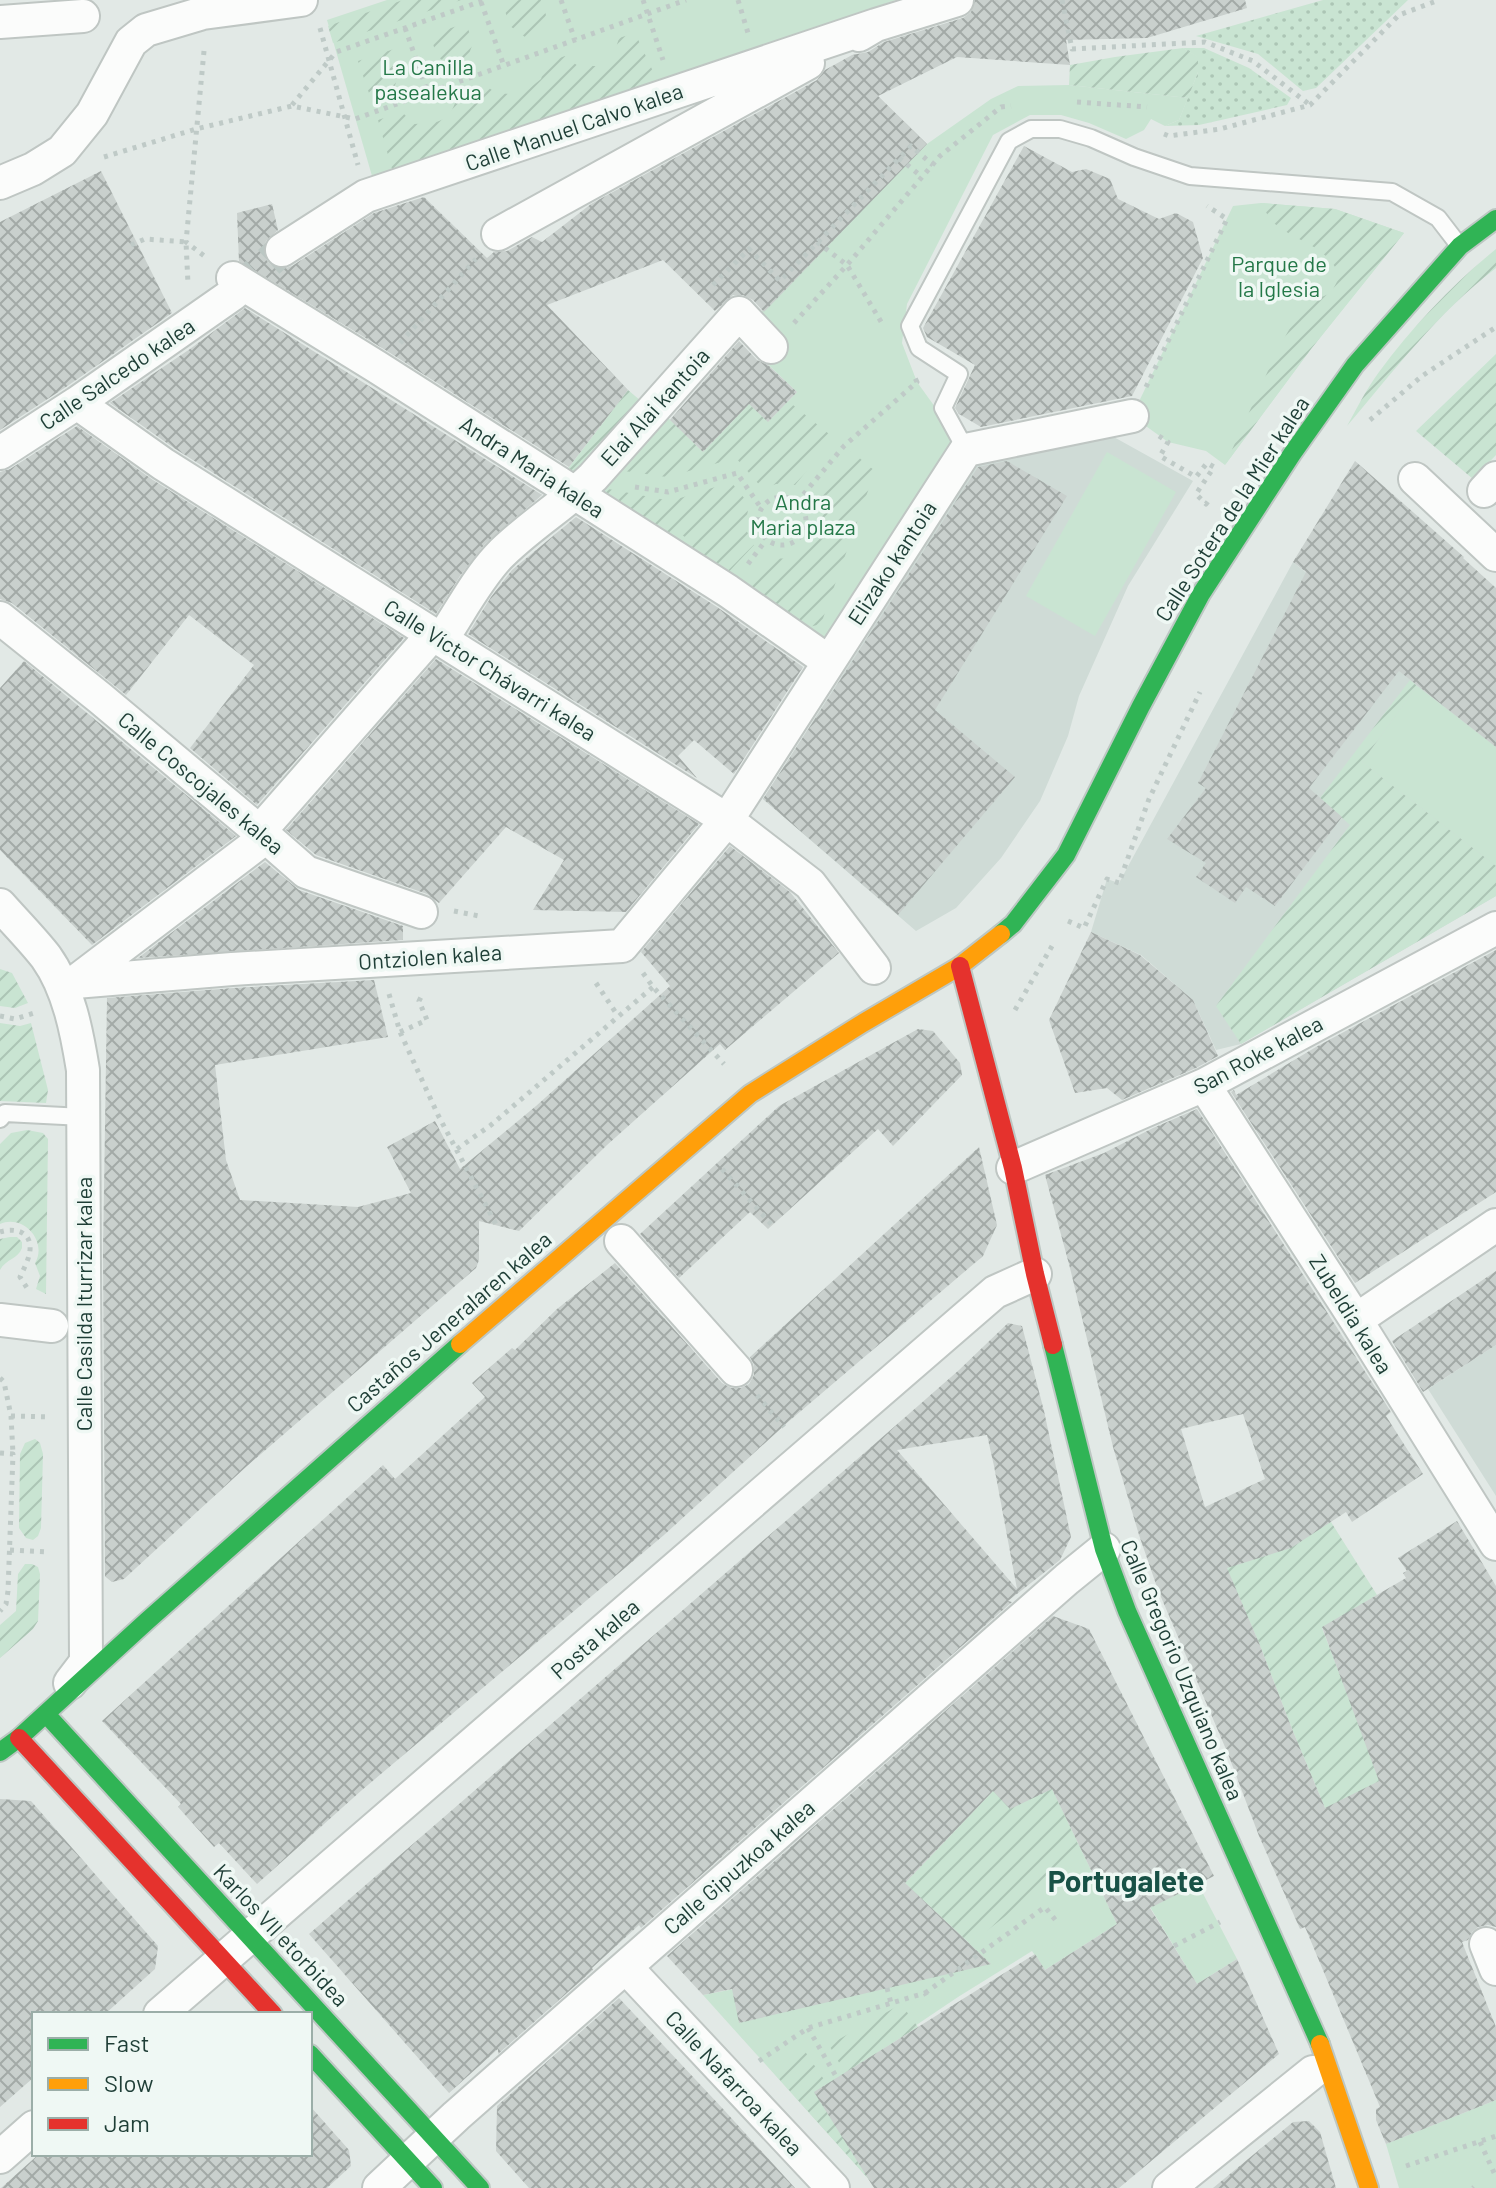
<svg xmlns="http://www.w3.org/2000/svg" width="1496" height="2188" font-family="Barlow,sans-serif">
<defs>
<pattern id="grass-dots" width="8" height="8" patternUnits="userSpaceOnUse" patternTransform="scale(2)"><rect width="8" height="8" fill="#c9e4d2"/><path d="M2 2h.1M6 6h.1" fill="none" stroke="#acc5b5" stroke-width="1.8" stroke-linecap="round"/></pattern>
<pattern id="garden-furrows" width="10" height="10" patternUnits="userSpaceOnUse" patternTransform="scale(2)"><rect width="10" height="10" fill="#c9e4d2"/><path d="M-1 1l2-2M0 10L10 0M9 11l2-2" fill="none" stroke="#acc5b5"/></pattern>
<pattern id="building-cross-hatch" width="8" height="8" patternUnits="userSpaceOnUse" patternTransform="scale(2)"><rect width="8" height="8" fill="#c9d0cd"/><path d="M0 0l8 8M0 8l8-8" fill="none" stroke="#a3aaa7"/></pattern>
</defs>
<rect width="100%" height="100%" fill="#e2e9e6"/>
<path fill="#cfdbd6" d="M1103,431L1193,481L1128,586L1079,696L1068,736L1040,801L1001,858L956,908L916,931L763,799L987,449Z
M1293,562L1496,728V896L1241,1044L1216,1050L1193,1000L1141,955L1091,932L1107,879L1119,883Z
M1496,1345V1496L1428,1389Z"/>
<path fill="url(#grass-dots)" d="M1323,0H1408L1316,88L1303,91L1258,54L1196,36Z
M1183,48H1204L1249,68L1291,98L1287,105L1199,125L1165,126L1179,120L1198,72L1197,57Z"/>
<path fill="#c9e4d2" d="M387,0H896L374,183L327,20Z
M1069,85L1188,98L1179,120L1165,126L1151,119L1144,130L1126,139L1089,123L1061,115H1030L993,135L907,304L902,343L917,382L966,450L833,654L598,493L664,414L703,452L749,404L769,422L797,392L738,336L927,144L991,99L1018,86Z
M1261,203L1335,209L1404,233L1311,349L1225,465L1206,451L1168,442L1132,416L1233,206Z
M1107,452L1176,492L1095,636L1026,596Z
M1417,686L1496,747V866L1362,762Z
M1052,1789L1117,1924L1045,1970L1032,1951L958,1997L845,2073L873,2184L703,1995L969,1944L993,1791Z
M1198,1884L1237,1959L1197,1984L1150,1907Z
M1496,2100V2188H1399L1386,2144Z"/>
<path fill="url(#garden-furrows)" d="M403,0H461L333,43L328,26Z
M519,0H541L546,15L540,32L525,37L510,26L503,5Z
M466,23L473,43L466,62L451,67L437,56L430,35Z
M635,33L658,82L394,176L378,120L402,112L414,124C441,123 451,122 458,93L485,85L496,93L521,95L541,79L546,63L565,56L578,66H598L615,51L619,38Z
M1183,48L1198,57V72L1188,98L1069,85L1070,65L1115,57Z
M394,49L401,69L394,88L370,96L358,61Z
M1262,203L1335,209L1404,233L1311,349L1225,465L1277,351L1303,305L1331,293L1340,276C1326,245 1299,243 1275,224C1269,220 1265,210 1262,203Z
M1496,249V268C1438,312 1394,371 1347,426C1357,408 1367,388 1379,372C1412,327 1453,284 1496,249Z
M1496,354V455L1473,479L1416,431Z
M628,390L641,401L569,479L563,475Z
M788,401L834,438L795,485L776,484L763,489L736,458L667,477L617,470L664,414L703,452L749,404L768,422Z
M851,451L875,471L821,624L797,630L741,592L770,557C807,566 830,533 814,500Z
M731,482L749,504L745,528L754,545L722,579L687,554L694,544L677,531L669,541L598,493L603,488L671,501Z
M1410,680L1417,686L1362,762L1496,866V896L1241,1044L1216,1006L1350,825L1320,798Z
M0,969L12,973L28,1003L15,1008L0,1006Z
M0,1023L20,1026L31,1023L48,1090L46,1103L0,1101Z
M27,1130L43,1133L48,1139L46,1294L36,1289L40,1276L35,1263C48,1241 23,1214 0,1224V1144L11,1133Z
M10,1237H17L22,1242V1248C18,1259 6,1259 0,1270V1239Z
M35,1439L40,1443L43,1454L41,1528L38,1536L33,1540L26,1538L19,1528L20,1454L25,1443Z
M1331,1522L1377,1595L1322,1628L1418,1877L1325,1808L1292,1729L1259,1643L1226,1567Z
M25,1564H32L38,1567L40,1574L38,1621L33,1629L0,1658V1625L16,1611L18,1574Z
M1052,1789L1083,1855L970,1944L905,1883L993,1791Z
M901,2004L918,2027L845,2073L829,2045Z
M804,2050L827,2084L873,2184L772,2071Z"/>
<path fill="url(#building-cross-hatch)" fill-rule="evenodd" d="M975,0H1245L1247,8L1147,38L1066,40L1070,65L957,57L878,96L927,144L764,312L753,300L743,295H733L715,311L663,260L547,305L628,390L569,467L387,351L239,261L237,213L272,204L278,230L266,241L263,252L267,261L274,267L282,269L292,266L374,213L424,197L487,258L494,252L507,251L532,237L542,242L591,204L817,80L825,70L852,55L868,52L884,42L963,18L971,12Z
M1024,146L1072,172L1086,169L1110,179L1118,199L1159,219L1176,213L1193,222L1203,258L1132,396L981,427L959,414L955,408L975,365L927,337L923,328Z
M101,171L172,313L66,387L0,430V222Z
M245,308L542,495L484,545L460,576L436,614L174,448L110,403L190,349Z
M739,341L757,360L768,365L797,392L768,422L749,404L703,452L670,420Z
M77,426L153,480L404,638L257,805L190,748L254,665L189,615L126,695L12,603L0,599V472L10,469Z
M1007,461L1067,496L935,710L1015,777L898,915L763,799L978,467Z
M1355,461L1464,557L1463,558L1496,588V747L1399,671L1309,788L1342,817L1275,906L1246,887L1235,903L1196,877L1206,863L1167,839L1206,788L1198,783L1306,572L1293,562Z
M576,517L717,607L803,667L734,774L694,740L678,756L697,778L468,634L491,597L512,570Z
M436,659L699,824L626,912L533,910L564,860L506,827L439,903L427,894L316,855L286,830Z
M24,661L236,836L92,945L0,850V688Z
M730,846L790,892L839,953L725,1050L720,1044L607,1145L519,1231L479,1221V1260L476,1268L247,1466L124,1579L112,1582L105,1576L103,1252L107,998L233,988L374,980L388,1037L215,1065L226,1160L240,1200L358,1207L411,1193L387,1147L435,1121L460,1169L536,1106L670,986L641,952Z
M265,862L299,890L403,926V940L138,958Z
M1091,932L1140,955L1193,1000L1218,1056L1196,1068L1122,1100L1107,1088L1075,1093L1049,1020Z
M1496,950V1192L1355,1283L1231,1092L1234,1090L1236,1095L1316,1047Z
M918,1029L933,1031L960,1063L962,1075L893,1146L878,1129L768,1229L750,1212L679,1278L640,1234L779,1106Z
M1197,1109L1391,1412L1386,1416L1423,1474L1352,1522L1346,1512L1291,1548L1227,1568L1259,1643L1292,1729L1325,1808L1379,1781L1322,1627L1406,1578L1403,1573L1407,1571L1398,1558L1457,1521L1496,1586V1927L1488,1925L1478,1927L1472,1932L1468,1940L1462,1942L1496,2027V2100L1386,2144L1376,2120V2109L1380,2107L1305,1927L1300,1929L1259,1836L1228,1754L1158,1590L1139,1535L1113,1447L1070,1268L1045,1175L1104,1153L1153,1128ZM1243,1414L1265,1479L1205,1507L1181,1429Z
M979,1147L997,1225L983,1256L788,1422L664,1535L362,1790L257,1884L219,1843L214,1847L178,1807L181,1804L102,1721L383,1465L395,1479L485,1397L472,1383L512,1348L515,1350L557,1309L615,1263L722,1383L731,1388H741L749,1384L754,1375V1365L750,1357Z
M1496,1271V1345L1423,1392L1392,1341Z
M1008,1323L1022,1326L1044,1411L1071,1537L1060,1560L1008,1601L1012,1602L641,1928L639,1925L592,1968L593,1970L498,2054V2049L449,2093L309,1934L870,1448L959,1370ZM987,1435L994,1466L1017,1589L897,1450Z
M1053,1616L1089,1629L1214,1876L1150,1908L1197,1984L1237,1959L1279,2054L1119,2188H874L814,2092L1035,1954L1045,1970L1117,1924L1052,1789L1010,1809L993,1791L905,1883L991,1964L739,2023L732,1989L703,1995L667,1956Z
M0,1799L31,1801L158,1946L155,1969L105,2014H34V2077L0,2107Z
M619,1998L724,2110L795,2188H529L496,2151L497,2106Z
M310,2106L349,2150L351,2166L327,2188H1L39,2154H310Z
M1309,2121L1320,2132L1336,2188H1213L1293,2122Z"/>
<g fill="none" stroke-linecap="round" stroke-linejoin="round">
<path stroke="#bbc7c3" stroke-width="32" stroke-dasharray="32 16" stroke-linecap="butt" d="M233,294L282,250"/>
<g stroke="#bfc6c3" stroke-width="20">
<path id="lane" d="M966,450L943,408L959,374L919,348L910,326L1009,141L1031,129H1060L1091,138L1134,157L1190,176L1392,192L1438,218L1458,244
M0,1119L5,1113L83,1117"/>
</g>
<g stroke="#bfc6c3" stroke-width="36">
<path id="street" d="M0,22L83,16
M859,35L876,25L957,0
M0,183L33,169L62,151L92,114L131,42L146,30L203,13L301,0
M498,234L808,63
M282,250L366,196L876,25
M233,278L377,367L728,591L828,661
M77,403L163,464L727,820L810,884L874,968
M0,453L77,403L233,294
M1415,479L1496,555
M1484,491L1496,478
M0,618L100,698L266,837L306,872L421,912
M442,639C460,612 476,581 498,557C527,527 563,506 593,477L739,313L771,347
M259,832L433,634
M0,905C15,922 32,939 46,957C69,989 77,1033 83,1070L86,1662L70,1683
M75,982L232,969L622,946L727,820L966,450L1132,416
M75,982L266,837
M1204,1085L1356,1320L1496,1544
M1013,1168L1204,1085L1496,928
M621,1241L736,1370
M0,1320L52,1326
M1356,1320L1496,1225
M1486,1944L1496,1969
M636,1978L833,2188
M160,2014L995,1292L1035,1274
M0,2157L34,2127
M379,2188L456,2116L1067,1579L1104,1549
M1169,2188L1313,2072"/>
</g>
<g stroke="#bdc7c3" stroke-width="22">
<path id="fast" d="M1001,934L1013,924L1066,855L1141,706L1201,594L1292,454L1355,365L1460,246L1496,219
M1053,1345L1104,1549L1127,1611L1320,2044
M46,1714L480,2188
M0,1752L19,1738L147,1621L460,1344
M310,2054L433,2188"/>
</g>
<g stroke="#bdc7c3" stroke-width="22">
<path id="slow" d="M460,1344L750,1094L863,1023L960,966L1001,934
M1320,2044L1369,2188"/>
</g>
<g stroke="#bdc7c3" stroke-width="22">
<path id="jam" d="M960,966L1013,1168L1035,1274L1053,1345
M19,1738L273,2014"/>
</g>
<path stroke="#bfcac7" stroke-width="5" stroke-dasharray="4 6" stroke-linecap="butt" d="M561,0L575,40
M643,0L663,60
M738,0L748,33
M1062,0L1072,49L1205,42L1253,61L1310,105
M481,2L504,66
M320,28L358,165
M405,28L428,93
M204,51L186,242L207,258
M1077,102L1147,107
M292,105L336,52L485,0
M1164,134L1169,136L1220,129L1310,105L1399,15L1439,0
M104,157L196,129L292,106L355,119L686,0
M899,158L922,177
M817,242L847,265L883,325
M131,245L145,239L186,242L188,284
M713,285L749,249L780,281L911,146L933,165
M794,323L847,265L940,156L1001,107L1011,106
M400,343L476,259
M1146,387L1227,219L1207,206
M1370,420L1422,376L1496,327
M1159,436L1168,442L1160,456L1196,477L1207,463L1214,467L1196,494L1206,504L1209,500
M635,487L668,492L737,473L761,508
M758 521a24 24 0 1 1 48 0a24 24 0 1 1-48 0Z
M797,502L844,446L917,382L915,378
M748,564L766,540
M454,911L479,916
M1068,921L1084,928L1107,879L1119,883L1149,799L1200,692
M643,973L653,987L724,1064
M596,983L618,1016
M389,994L400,1032L438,1115L498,1228
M1015,1010L1052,946
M0,1016L15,1019L34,1013
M400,1032L427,1020L419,1001L423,993
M457,1149L491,1125L653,987
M722,1169L772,1225
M0,1232C12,1228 29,1230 30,1246C31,1256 24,1268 20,1277L27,1288
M0,1378L4,1382L11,1416L13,1454
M757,1395L784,1427
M11,1416L50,1417
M0,1453L13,1454L8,1591L6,1604L0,1611
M10,1550L49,1552
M1174,1946L1220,1922
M887,1988L891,2003
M925,1993L1045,1907L1057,1922
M808,2028L837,2078
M759,2061L808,2028L925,1993L929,2000
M1480,2142L1496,2177
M1406,2166L1496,2136
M1473,2188L1474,2187"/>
<use href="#lane" stroke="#fbfcfb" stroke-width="16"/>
<use href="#street" stroke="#fbfcfb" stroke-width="32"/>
<use href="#fast" stroke="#30b455" stroke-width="18"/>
<use href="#slow" stroke="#ff9f0a" stroke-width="18"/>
<use href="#jam" stroke="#e5322d" stroke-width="18"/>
</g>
<g text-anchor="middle" stroke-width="7" stroke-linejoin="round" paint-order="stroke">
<g font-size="22" fill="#247848" stroke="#eff8f4">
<text x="428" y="75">La Canilla<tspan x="428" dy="25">pasealekua</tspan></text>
<text x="1279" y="272">Parque de<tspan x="1279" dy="25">la Iglesia</tspan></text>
<text x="803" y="510">Andra<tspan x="803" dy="25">Maria plaza</tspan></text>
</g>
<g font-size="22" fill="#1e3e36" stroke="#eff8f4">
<text transform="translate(574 127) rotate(-19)" y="8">Calle Manuel Calvo kalea</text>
<text transform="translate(117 374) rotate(-34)" y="8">Calle Salcedo kalea</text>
<text transform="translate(655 407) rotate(-48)" y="8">Elai Alai kantoia</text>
<text transform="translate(532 467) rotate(33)" y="8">Andra Maria kalea</text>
<text transform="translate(1232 509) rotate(-57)" y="8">Calle Sotera de la Mier kalea</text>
<text transform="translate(892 563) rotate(-57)" y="8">Elizako kantoia</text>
<text transform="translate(490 670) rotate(32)" y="8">Calle Víctor Chávarri kalea</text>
<text transform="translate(201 783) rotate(40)" y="8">Calle Coscojales kalea</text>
<text transform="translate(430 957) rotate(-4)" y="8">Ontziolen kalea</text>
<text transform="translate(1258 1055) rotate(-28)" y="8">San Roke kalea</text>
<text transform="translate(84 1304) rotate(-90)" y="8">Calle Casilda Iturrizar kalea</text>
<text transform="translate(1351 1314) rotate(58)" y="8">Zubeldia kalea</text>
<text transform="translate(449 1322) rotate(-41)" y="8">Castaños Jeneralaren kalea</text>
<text transform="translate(595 1639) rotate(-41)" y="8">Posta kalea</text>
<text transform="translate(1182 1670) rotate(67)" y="8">Calle Gregorio Uzquiano kalea</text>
<text transform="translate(739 1867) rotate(-41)" y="8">Calle Gipuzkoa kalea</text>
<text transform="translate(281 1935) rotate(47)" y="8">Karlos VII etorbidea</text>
<text transform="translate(734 2083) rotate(47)" y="8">Calle Nafarroa kalea</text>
</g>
<g font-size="30" font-weight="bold" fill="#185146" stroke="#eff8f4">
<text x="1126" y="1892">Portugalete</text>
</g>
</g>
<rect x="32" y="2012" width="280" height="144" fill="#eff8f4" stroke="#9baea8" stroke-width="2"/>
<rect x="48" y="2038" width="40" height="12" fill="#30b455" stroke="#9baea8" stroke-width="2"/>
<text x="104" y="2052" font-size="24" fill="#1e3e36">Fast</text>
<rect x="48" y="2078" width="40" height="12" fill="#ff9f0a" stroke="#9baea8" stroke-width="2"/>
<text x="104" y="2092" font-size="24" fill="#1e3e36">Slow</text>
<rect x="48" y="2118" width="40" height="12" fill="#e5322d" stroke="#9baea8" stroke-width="2"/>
<text x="104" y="2132" font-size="24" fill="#1e3e36">Jam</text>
</svg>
